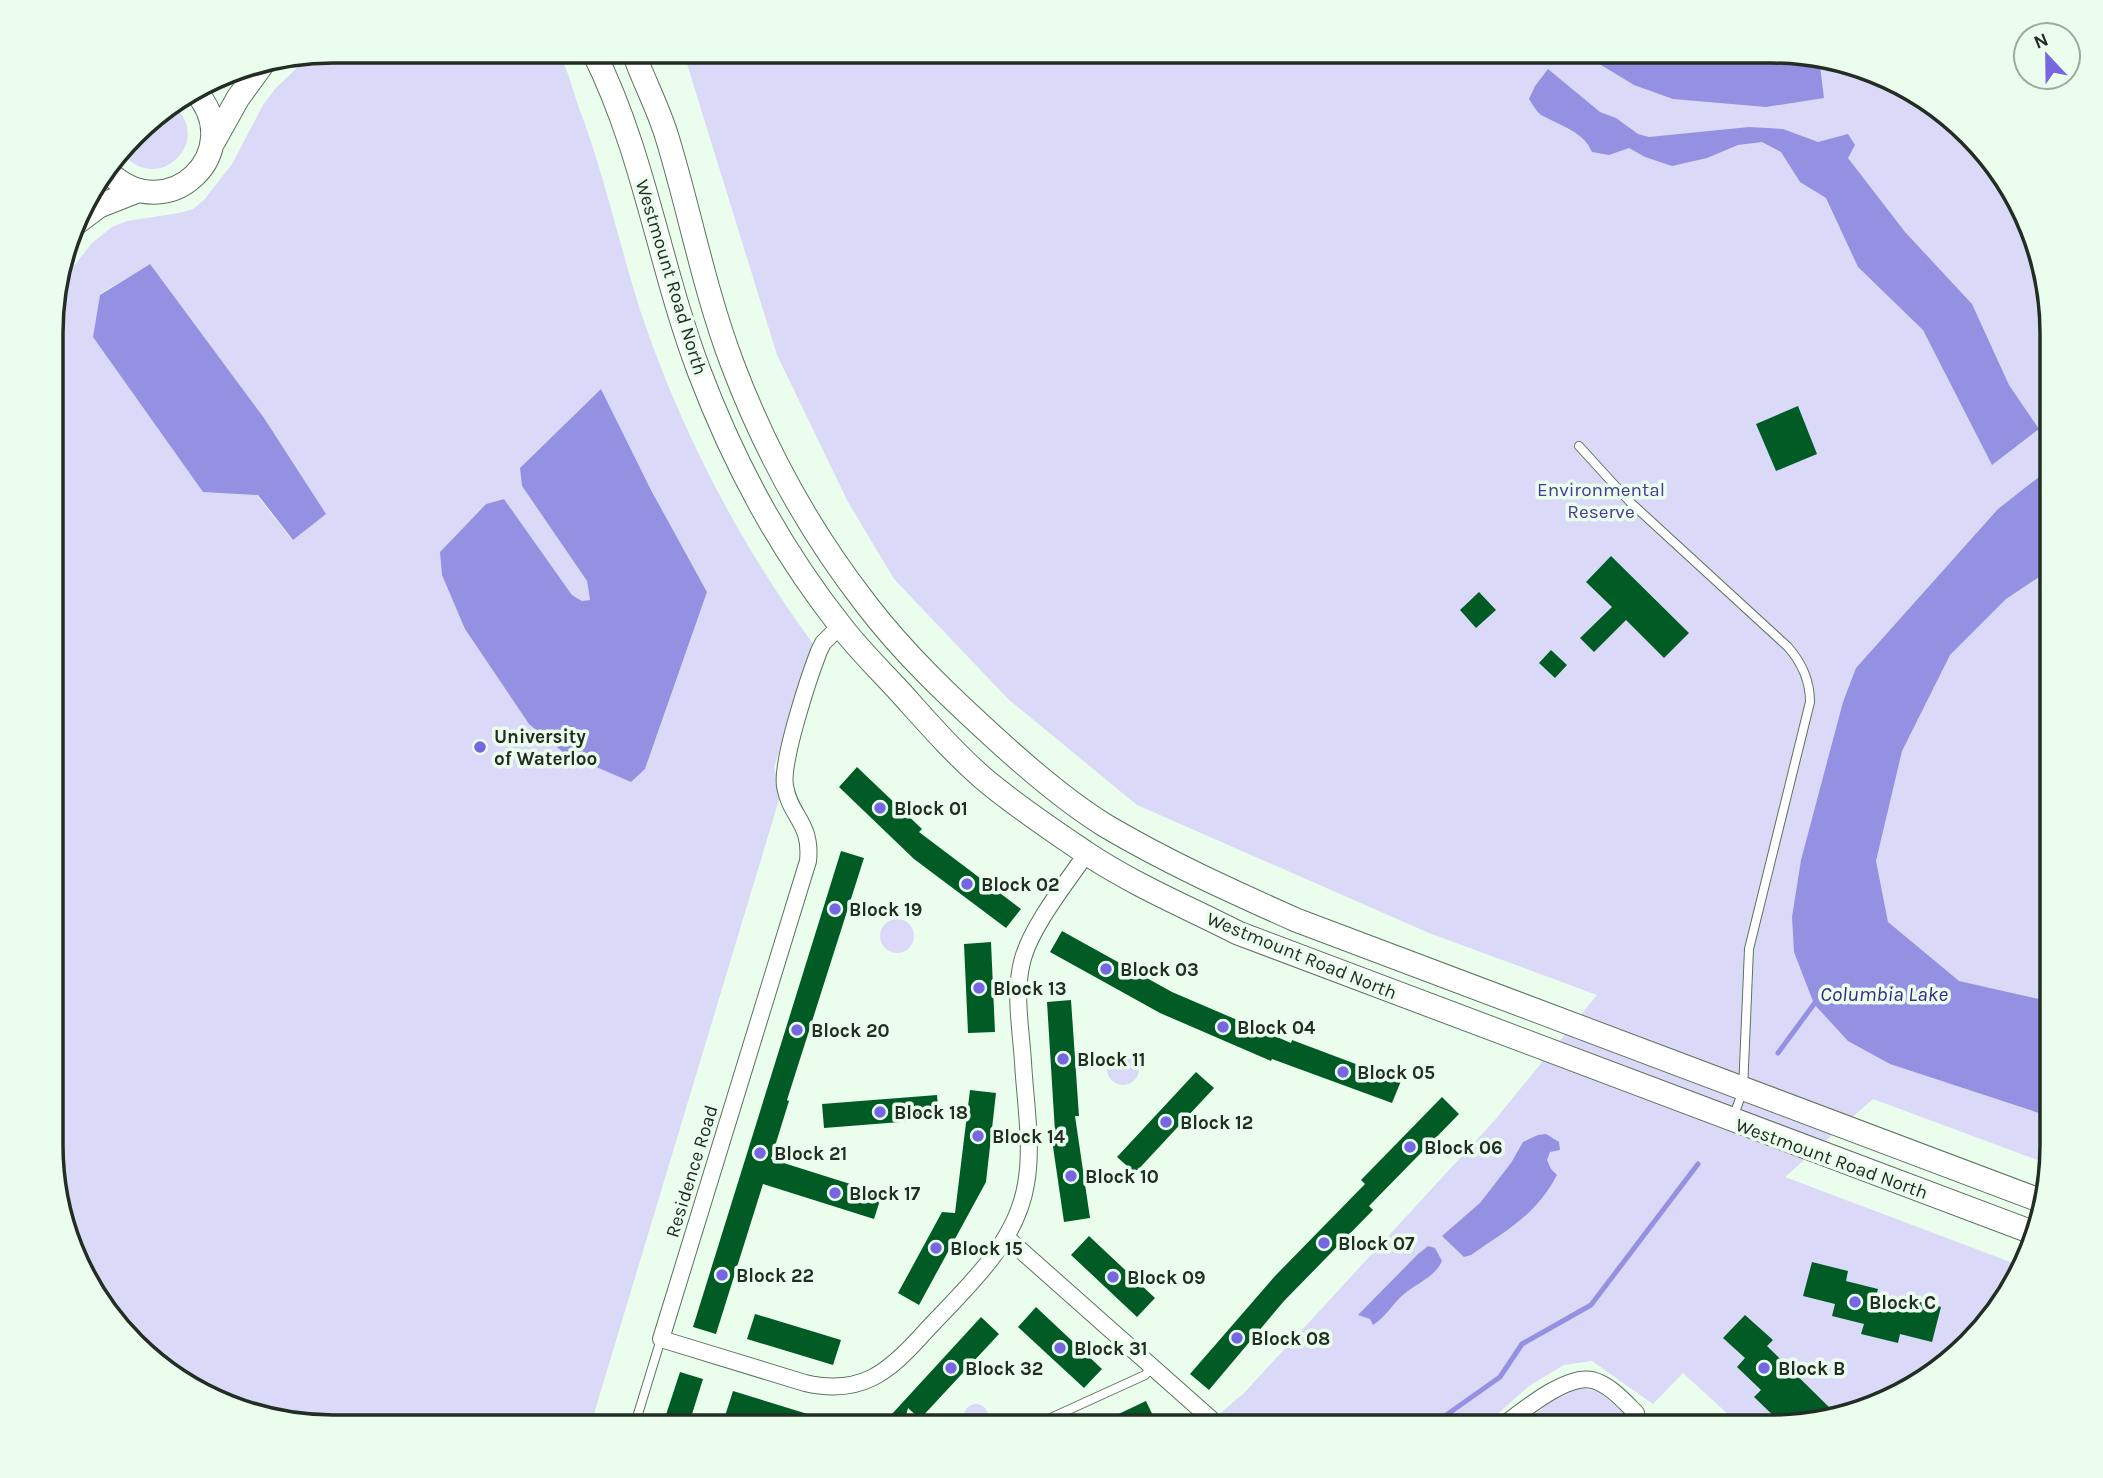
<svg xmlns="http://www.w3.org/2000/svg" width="2103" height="1478" font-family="Karla,sans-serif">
<rect width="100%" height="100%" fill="#ebfeed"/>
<path fill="#dadaf8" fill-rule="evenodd" d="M333,51H558C567,67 572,87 578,105C604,173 619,244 641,313C681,431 740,545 814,645L774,767L781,793L590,1427H315L242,1412L162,1369L89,1286L53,1181V297L56,289L92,243L112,227L127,221L179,213L193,209L204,200L232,164L263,105L275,89L309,56ZM150,264L292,540L100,294ZM601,389L651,490L707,592L645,769L631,782L440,552L486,504L504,499L572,595L582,601L590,600L587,581L522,486Z
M683,51H1788L1861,66L1941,109L2015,192L2052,315V1163L2051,1165L1873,1099L1785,1177L2021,1266L1994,1316L1895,1398L1770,1427H1742L1683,1373L1653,1404L1592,1361L1564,1365L1529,1386L1483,1427H1204L1244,1393L1494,1121L1597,995L1429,933L1137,805L1008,699L894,579L848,502L777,355Z
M173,105C215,140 158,197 122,153L147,121Z
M880 936a17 17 0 1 1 34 0a17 17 0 1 1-34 0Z
M1107 1069a16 16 0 1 1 32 0a16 16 0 1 1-32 0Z
M1583,1388L1599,1392L1636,1423L1632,1427H1517L1566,1390Z
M964 1416a12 12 0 1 1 24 0a12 12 0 1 1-24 0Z"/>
<path fill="#9591e2" d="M1578,51H1788L1819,58L1824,98L1766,107L1673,99L1634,85Z
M1548,69L1600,112L1616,118L1638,134L1649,137L1749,127L1783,129L1818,142L1848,134L1855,145L1848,158L1905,232L1972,304L2009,385L2039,429L1992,465L1923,330L1858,267L1826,198L1800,182L1781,152L1762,142L1738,145L1707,158L1672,166L1645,157L1629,148L1609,155L1592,152C1584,132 1561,126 1543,116C1537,113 1533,105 1529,99L1535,86Z
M150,264L264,418L326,514L293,540L258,495L203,492L93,337L100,295Z
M601,389L651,490L707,592L645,769L631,782L564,753L529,724L465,629L442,575L440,552L486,504L504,499L572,595L582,601L590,600L587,581L522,486L520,468Z
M2044,473L2052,478V516L2041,541L2039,553L2042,575L2006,599L1950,655L1902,751L1876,861L1888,922L1959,981L2052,1002V1115L2039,1113L1890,1064L1848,1041L1814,1004L1794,952L1792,917L1801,860L1843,702L1856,668L1998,509Z
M1546,1134L1559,1142L1560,1150L1550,1152L1547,1160L1551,1169L1557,1175C1536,1215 1507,1230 1471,1255L1464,1257L1442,1236L1480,1203L1511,1163L1523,1142L1538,1135Z
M1428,1246L1435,1248L1442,1261C1435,1277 1417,1283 1404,1294C1393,1303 1386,1317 1373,1325L1370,1319L1358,1315L1418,1254Z"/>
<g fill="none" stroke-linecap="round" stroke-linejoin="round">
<path stroke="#9591e2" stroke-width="5" d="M1778,1053L1814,1004
M1421,1427L1442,1418L1500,1377L1522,1344L1591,1305L1698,1164"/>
</g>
<path fill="#005c24" d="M1798,406L1817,454L1776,471L1756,424Z
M1611,556L1689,633L1664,658L1626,620L1594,652L1580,638L1612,607L1586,582Z
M1479,592L1496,610L1476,628L1460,610Z
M1551,650L1567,665L1555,678L1539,663Z
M857,767L922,829L919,832L1021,909L1006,928L914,859L839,787Z
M841,851L864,858L787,1100L789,1101L771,1159L882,1194L874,1219L763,1184L716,1334L693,1327Z
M1062,931L1172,992L1291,1043L1292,1040L1401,1081L1392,1103L1272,1059L1271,1061L1160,1013L1050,952Z
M991,942L995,1032L968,1033L964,944Z
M1071,1000L1079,1116H1075L1090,1218L1064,1222L1051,1133L1055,1132L1047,1002Z
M1196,1072L1214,1088L1135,1173L1117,1157Z
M970,1090L996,1093L986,1182L919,1305L898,1293L942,1212L955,1213Z
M937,1095L939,1119L824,1128L822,1104Z
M1442,1097L1459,1114L1369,1206L1373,1210L1284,1301L1209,1390L1190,1374L1275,1276L1365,1184L1361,1180Z
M1089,1236L1155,1298L1137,1317L1071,1255Z
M1812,1262L1848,1271L1846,1281L1878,1289L1875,1300L1904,1307L1906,1298L1941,1307L1932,1342L1900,1334L1898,1343L1861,1334L1864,1324L1832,1316L1835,1304L1803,1296Z
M1036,1307L1102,1369L1084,1388L1018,1327Z
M755,1314L841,1340L833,1365L747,1339Z
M1745,1315L1773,1340L1767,1346L1834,1412L1795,1421L1789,1416L1782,1424L1754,1397L1761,1390L1737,1367L1745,1358L1723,1338Z
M981,1317L999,1334L920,1419L908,1408L903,1427H880Z
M680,1372L703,1379L688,1427H662Z
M733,1391L837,1423L836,1427H759L725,1416Z
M1146,1401L1156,1422L1146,1427H1091Z"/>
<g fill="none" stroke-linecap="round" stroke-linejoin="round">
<g stroke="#59755d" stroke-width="10">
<path id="lane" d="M1579,446L1630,502L1788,647C1802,663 1810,681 1810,702L1749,949L1743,1090L1733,1118
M634,1427L661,1339
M1031,1427L1145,1375L1153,1366"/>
</g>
<g stroke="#59755d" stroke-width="18">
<path id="street" d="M840,626L823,643L819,651C809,677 781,761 785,786C790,817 812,822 808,861L661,1339L805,1383C860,1396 888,1373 923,1334C963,1290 1016,1246 1026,1184C1033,1147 1025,1100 1023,1062C1021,1030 1014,994 1022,962C1030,928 1066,883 1087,853
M1007,1238L1220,1427
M1501,1427C1521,1412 1566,1374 1592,1380C1609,1384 1624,1401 1636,1413"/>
</g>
<g stroke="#59755d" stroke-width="25">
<path id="secondary" d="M593,51C644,152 659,265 699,371C733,461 780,549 840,625C858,649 880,670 901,693C928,723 954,753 984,779C1016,806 1052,830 1086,853C1134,885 1187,907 1238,933L2037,1234
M633,51C643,80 658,107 667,137C690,212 704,289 732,363C764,448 810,532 866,604C904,654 951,698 997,740C1031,771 1067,802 1106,826C1167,862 1231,891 1296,920L2044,1202
M214,141L238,98L262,65
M108,172C168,230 249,151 195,91
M75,224L99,206L137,191"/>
</g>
<use href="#lane" stroke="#fff" stroke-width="8"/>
<use href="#street" stroke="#fff" stroke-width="16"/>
<use href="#secondary" stroke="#fff" stroke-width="23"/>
</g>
<g fill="#7666e1" stroke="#ebfeed" stroke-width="2.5">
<circle cx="480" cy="747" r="7"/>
<circle cx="880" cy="808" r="7"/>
<circle cx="967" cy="884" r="7"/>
<circle cx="835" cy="909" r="7"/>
<circle cx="1106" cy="969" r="7"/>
<circle cx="979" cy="988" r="7"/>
<circle cx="1223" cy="1027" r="7"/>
<circle cx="797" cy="1030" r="7"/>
<circle cx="1063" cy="1059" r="7"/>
<circle cx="1343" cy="1072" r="7"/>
<circle cx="880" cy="1112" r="7"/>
<circle cx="1166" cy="1122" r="7"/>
<circle cx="978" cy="1136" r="7"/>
<circle cx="1410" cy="1147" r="7"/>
<circle cx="760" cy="1153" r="7"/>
<circle cx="1071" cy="1176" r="7"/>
<circle cx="835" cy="1193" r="7"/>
<circle cx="1324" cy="1243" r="7"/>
<circle cx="936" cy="1248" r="7"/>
<circle cx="722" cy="1275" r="7"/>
<circle cx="1113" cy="1277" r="7"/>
<circle cx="1855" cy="1302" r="7"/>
<circle cx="1237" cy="1338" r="7"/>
<circle cx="1060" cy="1348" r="7"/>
<circle cx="951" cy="1368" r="7"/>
<circle cx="1764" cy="1368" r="7"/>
</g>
<g text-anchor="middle" stroke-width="7" stroke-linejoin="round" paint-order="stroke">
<g font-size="19" fill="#222e24" stroke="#ebfeed">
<text transform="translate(672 277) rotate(73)" y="7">Westmount Road North</text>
<text transform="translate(1302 955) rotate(22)" y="7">Westmount Road North</text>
<text transform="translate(1832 1158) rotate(20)" y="7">Westmount Road North</text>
<text transform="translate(691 1171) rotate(-73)" y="7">Residence Road</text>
</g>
<g font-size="19" fill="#473996" stroke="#ebfeed">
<text x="1601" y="496">Environmental<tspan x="1601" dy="22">Reserve</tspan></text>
</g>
<g font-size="19" font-weight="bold" fill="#222e24" stroke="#ebfeed" text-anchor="start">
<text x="494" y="743">University<tspan x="494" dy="22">of Waterloo</tspan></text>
<text x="894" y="815">Block 01</text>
<text x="981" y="891">Block 02</text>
<text x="849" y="916">Block 19</text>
<text x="1120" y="976">Block 03</text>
<text x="993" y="995">Block 13</text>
<text x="1237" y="1034">Block 04</text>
<text x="811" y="1037">Block 20</text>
<text x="1077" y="1066">Block 11</text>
<text x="1357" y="1079">Block 05</text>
<text x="894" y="1119">Block 18</text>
<text x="1180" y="1129">Block 12</text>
<text x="992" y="1143">Block 14</text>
<text x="1424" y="1154">Block 06</text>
<text x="774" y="1160">Block 21</text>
<text x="1085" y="1183">Block 10</text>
<text x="849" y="1200">Block 17</text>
<text x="1338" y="1250">Block 07</text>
<text x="950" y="1255">Block 15</text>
<text x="736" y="1282">Block 22</text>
<text x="1127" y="1284">Block 09</text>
<text x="1869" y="1309">Block C</text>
<text x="1251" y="1345">Block 08</text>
<text x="1074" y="1355">Block 31</text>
<text x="965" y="1375">Block 32</text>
<text x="1778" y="1375">Block B</text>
</g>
<g font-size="21" font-style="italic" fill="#3a2885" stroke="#ebfeed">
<text x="1884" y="1001">Columbia Lake</text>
</g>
</g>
<path d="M0 0H2103V1478H0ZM333 63H1770A270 270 0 0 1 2040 333V1145A270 270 0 0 1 1770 1415H333A270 270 0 0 1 63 1145V333A270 270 0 0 1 333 63Z" fill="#ebfeed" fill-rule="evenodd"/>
<path fill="none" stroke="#222e24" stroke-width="3.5" d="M333 63H1770A270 270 0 0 1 2040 333V1145A270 270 0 0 1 1770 1415H333A270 270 0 0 1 63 1145V333A270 270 0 0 1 333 63Z"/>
<g transform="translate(2047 56) rotate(338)"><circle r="33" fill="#ebfeed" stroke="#9bab9d" stroke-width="2"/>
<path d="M0-5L12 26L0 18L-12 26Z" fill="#7666e1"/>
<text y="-10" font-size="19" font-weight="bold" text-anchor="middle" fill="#222e24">N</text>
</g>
</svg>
